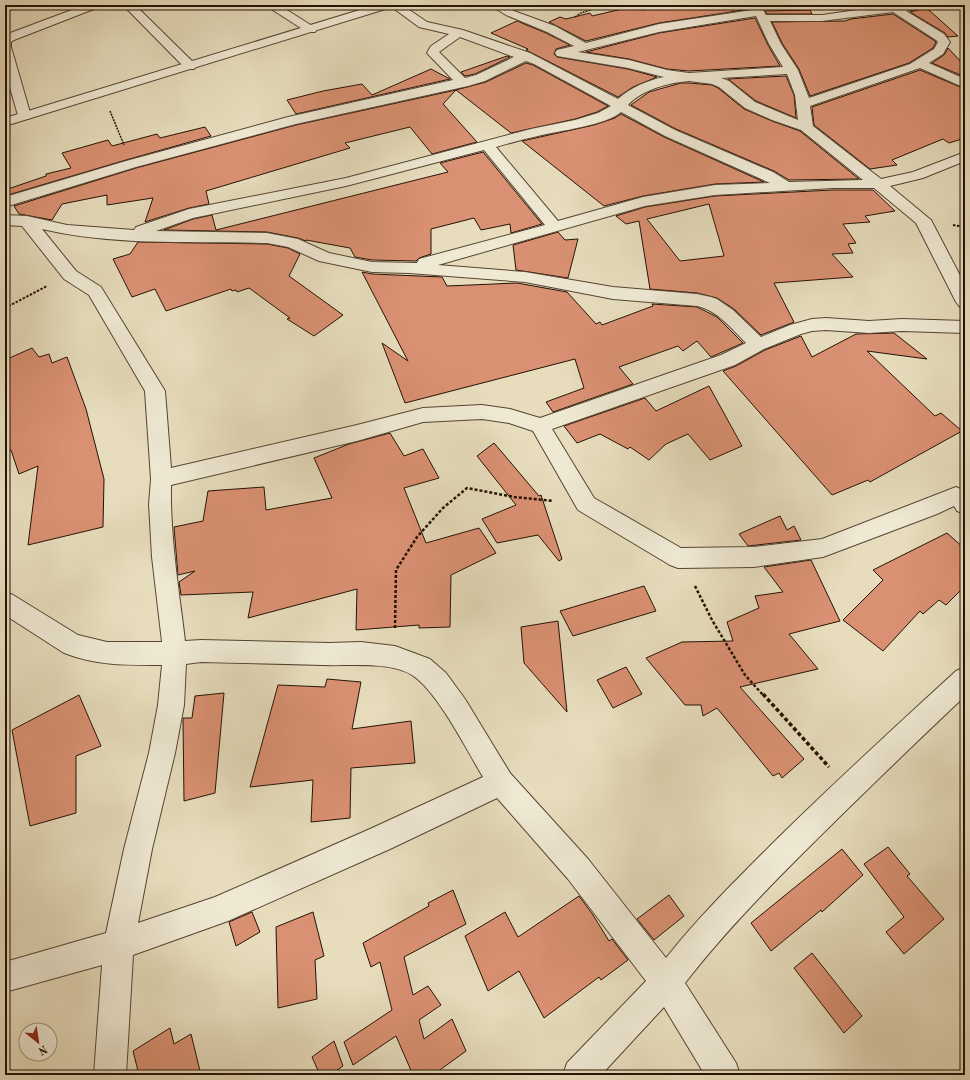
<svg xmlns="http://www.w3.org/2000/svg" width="970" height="1080" font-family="'Old Standard TT',serif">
<rect width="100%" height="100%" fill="#e7ddbd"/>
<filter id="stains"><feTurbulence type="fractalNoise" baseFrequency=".005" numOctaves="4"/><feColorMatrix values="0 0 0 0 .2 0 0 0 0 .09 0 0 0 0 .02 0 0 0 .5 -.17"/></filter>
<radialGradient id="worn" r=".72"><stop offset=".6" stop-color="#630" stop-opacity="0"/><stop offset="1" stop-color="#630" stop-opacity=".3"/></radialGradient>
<path fill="#da9173" stroke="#251103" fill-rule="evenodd" d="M676,5H688L692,9L739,5L744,10L659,23L586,41L549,22L560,17L566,19L590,13L592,16L635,6L642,10Z
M926,8L930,11L958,36L948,37L945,33L910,12Z
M810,10L812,14H767L765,11Z
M893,14L935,41L936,42L933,48L909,63L810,96L799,69L782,43L772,22L845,21L851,19Z
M755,18L768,45L780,66L689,71L667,69L629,59L586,52L659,33Z
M517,21L546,33L570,45L556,49L554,54L557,57L628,69L657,77L633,87L618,97L526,50L528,49L491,33Z
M948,48L965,66V77L932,63L944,55Z
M507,56L510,57L475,74L465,76L461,72Z
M526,63L533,65L608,106L597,112L575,119L511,133L456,90L486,82Z
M431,69L450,79L296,114L287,100L323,91L362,84L372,95Z
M920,70L965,89V138L949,143L943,139L892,160L897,165L870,169L814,125L812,107Z
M786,76L794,95L796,118L756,101L728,79Z
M681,83H689L712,85L718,88L744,109L772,121L800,131L859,179L789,180L774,171L676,129L631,105L649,92Z
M456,90L443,104L477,142L432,154L410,127L345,143L350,148L206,191L209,204L189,208L145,222L153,198L107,205V195L62,204L52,220L19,214L14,206L136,168L296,125Z
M621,114L664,137L764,182L715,184L643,196L604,206L522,141L594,125L615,118Z
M205,127L211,136L126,160L8,195L5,190L46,176V174L71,168L62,153L108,140L112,146L157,134L160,138Z
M483,152L542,224L511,233L510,224L481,230L474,218L431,229V254L419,258L416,261L372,260L355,257L350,248L306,240V241L298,238L267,232L164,230L193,219L212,215L216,230L448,172L440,163Z
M833,190H873L895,211L865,216L870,222L843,224L856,243L848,244L853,253L832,254L853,277L774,283L794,322L761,335L734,309L717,298L697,293L650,289L639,221L626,224L616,216L645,207L715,196ZM709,204L724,256L680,261L647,219Z
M558,232L565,240L578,239L568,278L516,270L513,245Z
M138,242L267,244L288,248L300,254L289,276L343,315L314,336L287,319L290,318L249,288L237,292L236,290L232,291L231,289L166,311L155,289L132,297L113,259L130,254Z
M362,272L372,274L442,277L447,286L517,283L567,292L596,324L600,322L602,325L653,306L652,304L697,307L717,317L743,343L711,357L697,341L683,351L678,346L619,367L633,384L553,412L546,402L584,388L575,359L405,403L382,343L408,361Z
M894,333L927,359L867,351L935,416L941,413L962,431L870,482L868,480L832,495L723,371L736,366L765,350L801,336L812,357L856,334Z
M32,348L39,357L49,354L52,363L67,357L86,409L104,479L103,527L28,545L38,466L19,474L11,450L5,452V360Z
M709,386L742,446L710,460L688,434L666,444L649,460L630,447L628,449L600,434L577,443L564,426L645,398L656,411Z
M390,433L404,456L423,449L439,478L404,488L426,543L479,528L496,553L451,575L450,627L419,628V625L356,630L357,589L248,618L253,592L181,595L179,582L195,571L178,575L174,527L203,521L208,491L264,487L266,510L332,498L314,458L349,444Z
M494,443L539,496L541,495L562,559L559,561L538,535L497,543L482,519L516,505L477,456Z
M780,516L787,530L794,526L801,540L748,546L739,534Z
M947,533L965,549V586L946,605L939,600L923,614L920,611L883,651L843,620L883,580L873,570Z
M811,560L840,621L789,634L818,669L740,687L804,759L782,778L779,773L773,776L717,708L703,716L701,705H685L646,658L682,642L733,641L727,622L759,608L755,596L783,592L764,567Z
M644,586L656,611L573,636L560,611Z
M558,621L567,712L524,663L521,627Z
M626,667L642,694L613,708L597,680Z
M327,679L361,682L352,729L411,721L415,763L351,768L350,818L311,822L313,780L250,787L278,685L325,687Z
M224,693L215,793L184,801L183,718H192L195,696Z
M79,695L101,746L76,756V813L30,826L12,730Z
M888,847L910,874L907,876L944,919L904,954L886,932L904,917L864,864Z
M842,849L863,875L822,912L821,910L771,951L751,923Z
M453,890L466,924L404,957L413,995L428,986L441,1005L419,1020L424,1039L452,1019L466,1051L433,1075H413L396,1036L353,1065L344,1042L392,1010L380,962L371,967L363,943L429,906L428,903Z
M669,895L684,916L654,940L637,919Z
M579,896L593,915L609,941L612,939L628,960L601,980L599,977L544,1018L519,971L488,991L465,936L505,912L518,937Z
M252,912L260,932L236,946L229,922Z
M313,912L324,956L315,960L317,999L278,1008L276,927Z
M812,953L862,1016L844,1033L794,968Z
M170,1028L174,1044L191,1034L201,1075H139L133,1051Z
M334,1041L343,1066L330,1075H320L312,1057Z"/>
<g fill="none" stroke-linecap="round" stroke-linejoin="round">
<g stroke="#564432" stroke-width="2">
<path id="minor" d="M85,5H101L99,7L14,40L11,42V47L31,116L29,119H19L5,70V35Z
M123,5H135L194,63L196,66L194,69H186Z
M265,5H279L317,29L315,32H307Z
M355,5H367L371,12L369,14H361Z
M389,5H402L427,22L463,30L530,53L618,99C630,88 648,80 664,77L628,68L557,56L555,53L557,50L574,46L547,32L506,15L490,5H504L514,11L555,26L586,43L659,24L752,10L748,5H760L766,15H822L892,5H928L926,7L906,11L944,34L950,42L943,54L929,63L965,79V88L920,68L810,106L813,126L881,179L913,172L965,152V161L923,178L890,186L931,220L965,285V308L959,306L956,302L916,223L874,188H833L715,195L645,206L438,265L525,272L613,287L697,294L711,297L717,299L733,310L761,337L790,325L812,319L826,318L869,321L902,319L965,321V333L902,331L869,333L826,330L812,331L801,334L764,349L735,365L552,429L594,498L681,548L754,547L822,539L956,487L965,491V514L957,511L954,506L937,514L823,557L754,567L678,568L670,565L578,510L533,431L509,423L482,419L423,422L357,441L171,485C170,537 179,590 185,641L201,640L329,643L361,642L395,646L430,659L446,673L465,699L510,773L588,859L666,958C700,915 739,877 778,838C836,781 896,726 956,671L965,667V696C909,749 853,803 798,858C758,898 719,939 685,983L736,1063L740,1075H705L664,1007L601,1075H563L567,1063L646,981L568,879L497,798L390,849L228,921L133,955L126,1075H94L102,965L5,992V962L106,933L124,849L149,753L158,705L162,665C127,665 98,666 64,653L5,615V592L13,595L78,635L107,642H162L152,557L149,504L151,479L145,391L89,295L64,279L22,226L5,225V215L27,216L67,225L134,230L136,227L189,209L346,178L531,129L575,120L598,113L611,106L534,64L526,61L485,81L468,86L296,124L136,167L5,207V197L126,161L288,117L453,80L427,53L431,46L449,34L419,27ZM893,12L936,40L938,42L934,49L910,64L809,98L798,70L781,44L770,21H822ZM756,16L769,44L783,67L689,73L667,70L629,60L578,52L659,32ZM460,37L514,57L476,75L465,78L439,52ZM787,74L795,95L798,120L755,102L729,81L721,78ZM689,81L712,84L719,87L745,108L772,120L801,130L863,180L789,182L773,172L675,130L628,105C643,89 668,83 689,81ZM621,112L665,136L770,183L715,185L643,197L558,221L496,147C510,143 524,139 538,136C557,131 608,125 621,112ZM484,150L545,225L419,259L417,263L372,262L329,253L298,239L267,233L156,231L193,218L346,186ZM42,229C114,246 193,241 267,243L288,247L319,261L372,272L409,273L525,282L613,299L697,306C717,310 732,329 746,343L721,355L540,418L510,409L482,405L423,408L357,425L171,468L165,391L101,287L76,271ZM201,662C241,663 282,664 322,665C348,666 390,661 412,675C438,692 466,749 483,777L370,829L215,897L138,923L152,849L175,753L184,705L186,664Z"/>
</g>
<g stroke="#564432" stroke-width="2">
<path id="tertiary" d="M376,5H394L392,7L5,126V118Z"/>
</g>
<path stroke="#251103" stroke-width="1.5" stroke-dasharray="2 1" stroke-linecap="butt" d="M575,17L581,13L605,5
M110,111L124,145"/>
<path stroke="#251103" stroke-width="2" stroke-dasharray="2.5 1.5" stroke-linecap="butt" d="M953,225L965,227
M5,308L47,286"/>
<path stroke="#251103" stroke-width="2.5" stroke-dasharray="3 2" stroke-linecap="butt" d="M695,586L712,620L745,675L763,695
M395,628L396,570L417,537L443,508L467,488L514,497L553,501"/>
<path stroke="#251103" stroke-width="3.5" stroke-dasharray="4 2.5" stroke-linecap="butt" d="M763,694L829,767"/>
<use href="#minor" fill="#efe9d4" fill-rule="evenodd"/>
<use href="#tertiary" fill="#efe9d4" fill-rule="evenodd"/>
</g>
<rect width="970" height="1080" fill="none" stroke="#e7ddbd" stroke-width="20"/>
<rect x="6" y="6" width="958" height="1068" fill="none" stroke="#251103" stroke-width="2"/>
<rect x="10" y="10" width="950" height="1060" fill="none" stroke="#251103"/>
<g transform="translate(38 1042) rotate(150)"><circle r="19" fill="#efe9d4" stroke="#9e9380"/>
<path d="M0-3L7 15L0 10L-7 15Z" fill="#8f2418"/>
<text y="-6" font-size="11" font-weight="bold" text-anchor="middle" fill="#251103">N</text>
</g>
<rect width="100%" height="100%" filter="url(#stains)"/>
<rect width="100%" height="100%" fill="url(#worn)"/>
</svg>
